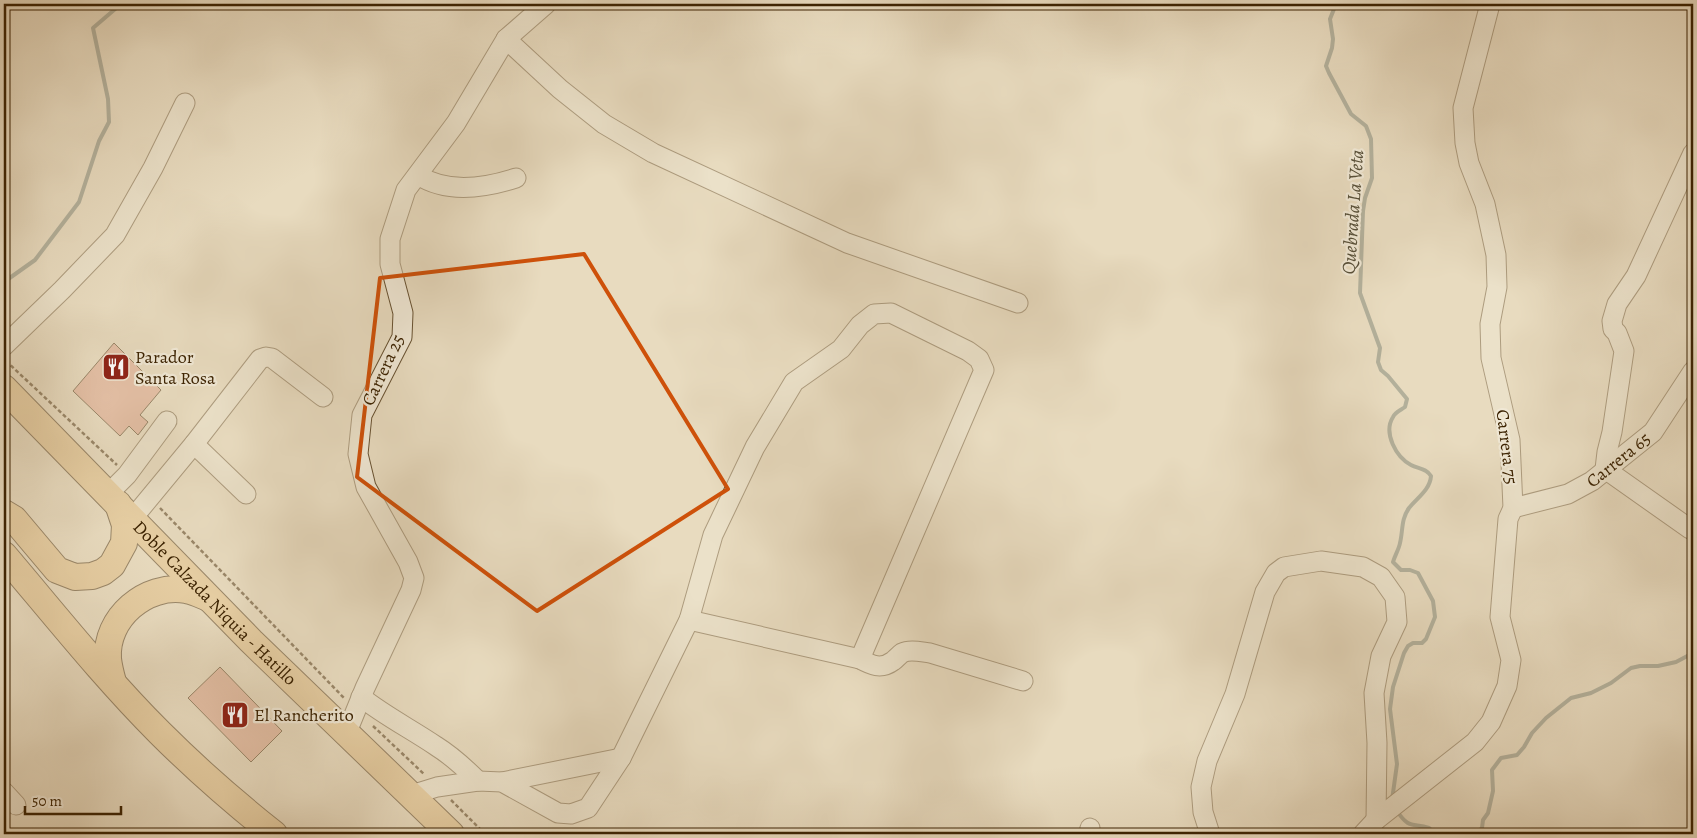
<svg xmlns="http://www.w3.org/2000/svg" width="1697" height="838" font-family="Alegreya,serif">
<rect width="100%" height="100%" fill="#e8dbbf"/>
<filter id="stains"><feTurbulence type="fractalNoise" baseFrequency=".004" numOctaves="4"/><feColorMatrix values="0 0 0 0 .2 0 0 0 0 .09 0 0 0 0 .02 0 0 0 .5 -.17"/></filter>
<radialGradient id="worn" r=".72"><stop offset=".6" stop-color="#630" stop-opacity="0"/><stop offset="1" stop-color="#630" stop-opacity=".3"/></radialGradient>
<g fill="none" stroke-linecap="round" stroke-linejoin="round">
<path stroke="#747d70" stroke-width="4" d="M1336,4L1330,19L1333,39L1332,48L1326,66L1329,73L1351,114L1366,126L1371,139L1372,178L1365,198L1363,211L1360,293L1380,348L1378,362L1381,370L1388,376L1407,399L1405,407C1401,410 1395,412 1393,417C1383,433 1396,457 1411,465C1418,469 1426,468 1431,476C1430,490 1417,498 1409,508C1401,519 1403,531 1400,543C1399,549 1395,555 1393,562L1401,570H1410L1418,573L1433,601L1435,617L1426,639L1422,643H1413L1408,646L1404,653L1393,687L1390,709L1397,764L1392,800
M4,282L35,260L79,202L99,141L109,122L108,99L93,28L121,4
M1397,811C1409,829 1412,823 1429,828L1435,834
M1476,834L1482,828L1483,820L1488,813L1493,791L1492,770L1501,758L1517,755L1524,747L1532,733L1546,718L1571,698L1591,693L1611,683L1631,668L1640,666H1658L1676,662L1693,653"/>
</g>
<path fill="#df9f88" stroke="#3c2302" d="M114,343L161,390L140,415L148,422L138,435L129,426L120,436L73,391Z
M220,667L282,731L251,762L188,698Z"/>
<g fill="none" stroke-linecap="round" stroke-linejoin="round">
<g stroke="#675131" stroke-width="21">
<g id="minor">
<path d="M506,39L560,89L604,124L653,153L847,243L1018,303"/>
<path d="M418,175C447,194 485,188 516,178"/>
<path d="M4,346L62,290L115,235L153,168L185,103"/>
<path d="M194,444L246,494"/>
<path d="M108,494L127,475L167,421"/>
<path id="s1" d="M1513,508L1568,494L1592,481L1653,432L1693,371"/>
<path d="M132,519L194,444L260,359L266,357L272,358L323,397"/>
<path d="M1690,529L1605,469L1607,452L1612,432L1624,351L1617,333L1613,329L1612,321L1617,304L1636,276L1693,153"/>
<path d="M689,620L860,659C871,665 881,670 893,661C896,659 899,655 902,653C910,649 921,652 930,653L1023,681"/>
<path d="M361,697C385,716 411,729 436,746C452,756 465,768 478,781"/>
<path d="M347,732L365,688L411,590L414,578L408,562L366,487L358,454L362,415L402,337L403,313L390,264V239L406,190L456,123L506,39L546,4"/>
<path d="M502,782L621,758"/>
<path d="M4,792L16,805"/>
<path d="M411,795L437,787L478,781L502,782L558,813L571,814L588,808L621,758L689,620L713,535L755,447L794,382L841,349L860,325L874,314L891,313L968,351L979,359L984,370L860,659"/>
<path d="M1089,834L1090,828"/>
<path d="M1210,834L1203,812L1201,787L1207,761L1235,694L1265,592L1276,573L1284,567L1321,561L1363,567L1381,577L1395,597L1397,622L1381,656L1374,693L1377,743L1376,820"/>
<path d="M1363,834L1376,820L1475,742L1491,722L1507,686L1511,660L1500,617L1508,519L1513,508L1510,440L1491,358L1490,324L1497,287L1496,255L1485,204L1469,163L1465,143L1463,108L1490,4"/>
</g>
</g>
<g stroke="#3c2302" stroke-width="28">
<g id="highway">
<path id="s2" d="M4,388L251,641L451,834"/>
<path d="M4,513L14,519L57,570L75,577L92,576L103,572L112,565L124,543L125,525L118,504"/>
<path d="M4,555C55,615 104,677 160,733C196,769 235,803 274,834"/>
<path d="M113,682C111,675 109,667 108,659C105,618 146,583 186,590C194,591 201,595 208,598"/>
</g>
</g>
<path stroke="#3c2302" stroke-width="2.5" stroke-dasharray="4 2.5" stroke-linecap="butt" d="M6,361L117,465
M160,508L344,698
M373,726L425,775
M451,800L485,834"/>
<use href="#minor" stroke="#f0e8d5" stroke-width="19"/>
<use href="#highway" stroke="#e4be80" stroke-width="26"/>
</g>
<path d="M0 0H1697V838H0ZM584,254L728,489L537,611L357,477L380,278Z" fill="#e8dbbf" fill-opacity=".55" fill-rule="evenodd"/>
<path fill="none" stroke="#ce510a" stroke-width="4" stroke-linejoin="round" d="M584,254L728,489L537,611L357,477L380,278Z"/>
<defs>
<g id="restaurant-square" transform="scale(1.4375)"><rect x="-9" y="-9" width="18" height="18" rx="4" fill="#8f2418" stroke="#f0e8d5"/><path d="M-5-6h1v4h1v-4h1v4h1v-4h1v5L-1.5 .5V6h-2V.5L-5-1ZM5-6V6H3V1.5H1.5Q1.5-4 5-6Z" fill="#fff"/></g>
</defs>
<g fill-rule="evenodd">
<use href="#restaurant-square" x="116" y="367"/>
<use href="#restaurant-square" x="235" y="715"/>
</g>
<g text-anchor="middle" stroke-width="4.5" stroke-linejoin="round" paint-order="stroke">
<g font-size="18" fill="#3c2302" stroke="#f0e8d5" text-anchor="start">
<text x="135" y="363">Parador<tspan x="135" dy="21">Santa Rosa</tspan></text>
<text x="254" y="721">El Rancherito</text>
</g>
<g font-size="18" fill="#3c2302" stroke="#f0e8d5">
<text transform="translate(383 370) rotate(-65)" y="6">Carrera 25</text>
<text transform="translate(1507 447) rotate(83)" y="6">Carrera 75</text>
<text dy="6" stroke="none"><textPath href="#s1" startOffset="118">Carrera 65</textPath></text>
<text dy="6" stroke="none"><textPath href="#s2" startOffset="301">Doble Calzada Niquia - Hatillo</textPath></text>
</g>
<g font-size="19" font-style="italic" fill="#585039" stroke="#f0e8d5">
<text transform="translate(1352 212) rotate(-86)" y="7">Quebrada La Veta</text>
</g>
</g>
<rect width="1697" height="838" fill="none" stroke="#e8dbbf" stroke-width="20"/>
<rect x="5" y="5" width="1687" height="828" fill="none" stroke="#3c2302" stroke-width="2.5"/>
<rect x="10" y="10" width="1677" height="818" fill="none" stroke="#3c2302"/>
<path d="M25 806v8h96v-8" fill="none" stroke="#3c2302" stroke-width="2.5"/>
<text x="32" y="806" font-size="15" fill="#3c2302" stroke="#f0e8d5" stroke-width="4" paint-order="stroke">50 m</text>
<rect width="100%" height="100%" filter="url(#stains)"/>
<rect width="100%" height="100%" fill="url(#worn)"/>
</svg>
